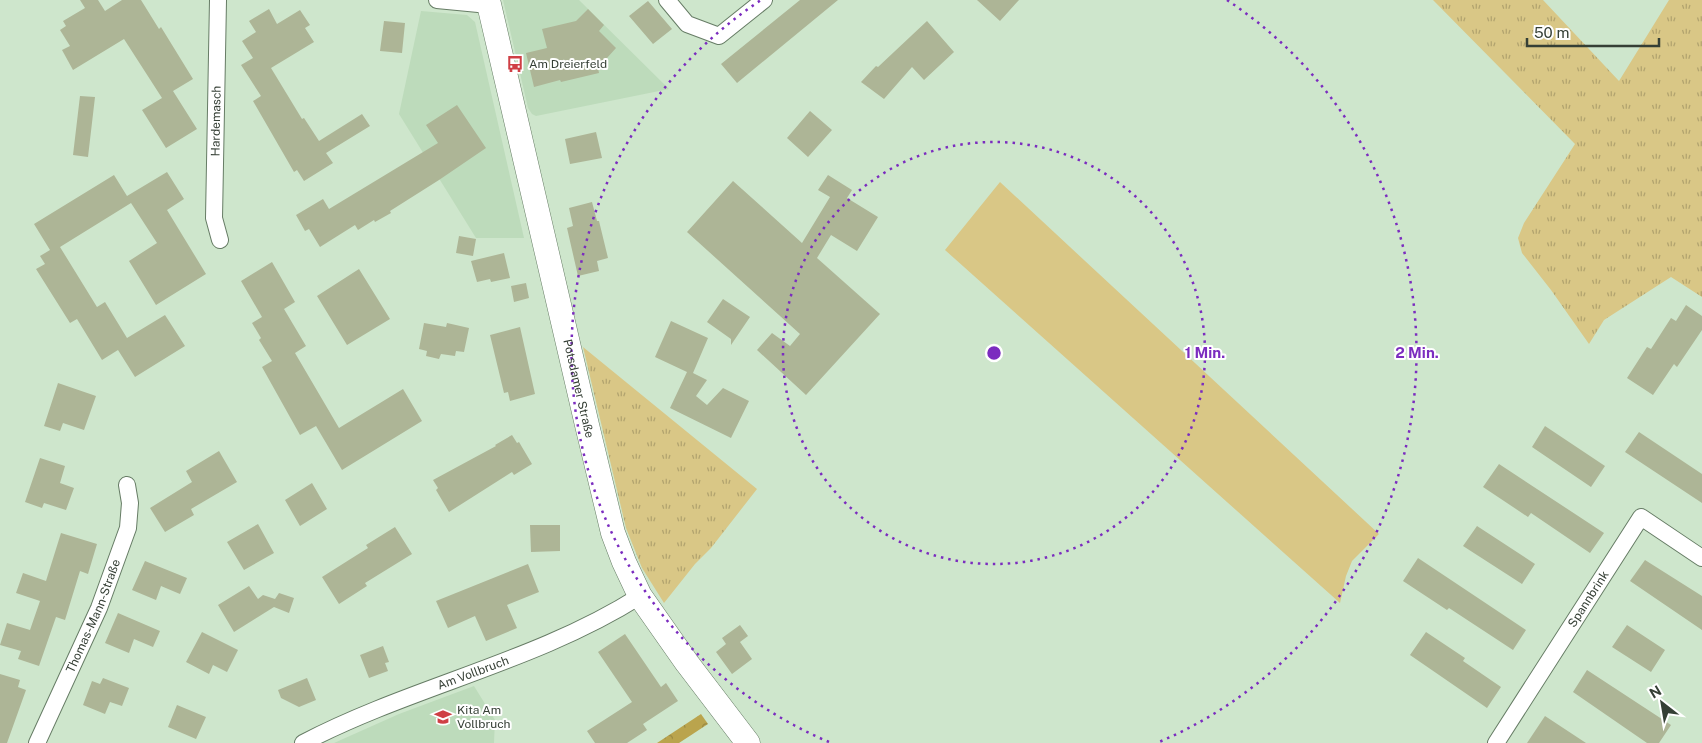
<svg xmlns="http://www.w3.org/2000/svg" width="1702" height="743" font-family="'Public Sans',sans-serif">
<defs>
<pattern id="grass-tufts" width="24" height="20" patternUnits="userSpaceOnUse" patternTransform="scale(1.25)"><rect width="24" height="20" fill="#d9c786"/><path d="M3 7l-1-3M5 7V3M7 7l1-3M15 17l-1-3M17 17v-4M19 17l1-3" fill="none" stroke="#b1a36e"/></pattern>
<pattern id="forest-crowns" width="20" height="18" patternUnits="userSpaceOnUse" patternTransform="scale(1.25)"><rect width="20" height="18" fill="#baa44d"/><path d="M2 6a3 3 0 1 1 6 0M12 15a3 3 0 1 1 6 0" fill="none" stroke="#988741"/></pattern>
</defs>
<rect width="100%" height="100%" fill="#cee6cc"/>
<path fill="#bddbbb" d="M503,0H579L669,89L536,116L532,114L528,108Z
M421,11L467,15L475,22L524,238H476L399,114Z
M474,686L495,720L494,743H334L399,714Z"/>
<path fill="url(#grass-tufts)" d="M1433,0H1543L1619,81L1669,0H1702V297L1671,277L1604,320L1589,344L1551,290L1522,253L1518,238L1524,223L1575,144Z
M583,347L757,489L711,548L695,564L664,603L642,568L626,528Z"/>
<path fill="url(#forest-crowns)" d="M701,714L708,724L679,743H657Z"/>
<path fill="#d9c786" d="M1000,182L1379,534L1352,561L1346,576L1340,603L945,250Z"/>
<path fill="#adb596" d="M80,0H98L105,11L122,0H141L159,29L161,27L193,79L173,91L197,129L166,148L142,110L162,98L124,39L73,70L62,50L70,46L60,30L66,26L63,21L85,8Z
M800,0H838L737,83L721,64Z
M977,0H1019L1000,21Z
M648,1L672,29L653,44L629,16Z
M269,9L277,24L300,10L310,25L305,28L314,42L271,68L302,119L304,118L319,141L362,114L370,126L326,153L333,163L304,181L297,170L294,172L253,101L261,96L241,65L253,58L242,41L256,32L249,21Z
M588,9L604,25L599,31L616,48L598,68L599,73L561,82L560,80L534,87L526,53L547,48L542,29L576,21Z
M384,21L405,23L402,53L380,51Z
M927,21L954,52L924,80L912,67L884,99L861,82L876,66L878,67Z
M80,96L95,97L88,157L73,155Z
M457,105L486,148L439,180L390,211L391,213L375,222L374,220L358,230L355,225L320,247L309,229L305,231L296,215L323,199L329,209L438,143L426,125Z
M810,111L832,130L808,157L787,138Z
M596,132L602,158L570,164L565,139Z
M167,172L184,199L167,210L206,274L156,305L129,261L157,243L131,203L60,247L97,307L105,302L127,338L165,315L185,346L135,377L118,350L102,360L77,319L70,323L36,269L45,264L40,256L50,250L34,224L114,175L127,196Z
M828,175L852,190L847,198L878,217L857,251L831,235L817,258L880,314L806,395L757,350L772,333L790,346L800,334L687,232L733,181L802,243L830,197L818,190Z
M592,202L597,221H599L608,258L597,261L599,271L578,276L567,228L573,226L569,208Z
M459,236L476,239L473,256L456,253Z
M504,253L510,278L491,282L490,279L477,282L471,261Z
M272,262L295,302L284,309L306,346L295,353L339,428L403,389L422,421L342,470L316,426L300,435L262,367L272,361L259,340L261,338L252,323L262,317L241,281Z
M359,269L390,319L347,345L317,296Z
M526,283L529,298L514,302L511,286Z
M723,299L750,317L731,345V339L707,322Z
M1686,305L1702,316V330L1677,367L1674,364L1653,395L1627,378L1647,347L1651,349L1671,318L1676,321Z
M671,321L708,338L693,373L707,380L696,396L707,405L723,388L749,401L731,438L670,408L687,372L655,357Z
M424,323L446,327L447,323L469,328L464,352L456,351L455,356L441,354L439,359L426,356L427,351L419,349Z
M520,327L535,394L510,401L508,392L504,393L490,335Z
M58,383L96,396L84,430L63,423L60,431L44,426Z
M1545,426L1605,466L1591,487L1532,447Z
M1639,432L1702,474V503L1625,452Z
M512,435L517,443L519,442L532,464L514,475L512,472L449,512L436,490L438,488L433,480L496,446L495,445Z
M219,451L237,482L191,509L194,515L165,532L150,508L192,482L186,471Z
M40,458L65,466L60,483L74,488L66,510L44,503L42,508L25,502Z
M1499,464L1604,533L1590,553L1531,513L1528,517L1483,487Z
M312,483L327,509L300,526L285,500Z
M258,524L274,553L244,570L227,542Z
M530,525H560V551L531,552Z
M1477,526L1535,564L1522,584L1463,546Z
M395,527L412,554L365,583L367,586L339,604L322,577L368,548L366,545Z
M61,533L97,544L88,574L80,571L65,620L56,617L39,666L18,659L21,651L0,645L7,623L30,630L40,601L16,593L23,573L46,581Z
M1418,558L1526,630L1513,650L1449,608L1447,610L1403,581Z
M1645,560L1702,596V630L1630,581Z
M145,561L187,578L180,594L161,586L156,600L132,590Z
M528,564L539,592L507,605L517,628L486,641L475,616L448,628L436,601Z
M249,586L258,599L263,595L275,599L279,593L294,598L289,613L274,607L234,632L218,605Z
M118,613L160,631L153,647L134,639L129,653L105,643Z
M740,625L748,636L740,642L752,659L732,674L716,652L726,644L722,638Z
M1627,625L1665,650L1651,672L1612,647Z
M202,632L238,650L227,672L213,665L209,674L186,662Z
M1426,632L1465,658L1463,661L1501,687L1487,708L1410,655Z
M625,634L661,687L666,683L678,701L643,724L647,730L627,743H595L587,731L632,702L598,652Z
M383,646L389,662L385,663L388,671L369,678L360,655Z
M1587,670L1671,725L1659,743H1647L1573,692Z
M0,674L20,680L18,687L26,690L7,743H0Z
M103,678L129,688L122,706L110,702L105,714L83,705L92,681L100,684Z
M307,678L316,700L299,707L281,698L278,690Z
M177,705L206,717L196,739L168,727Z
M1545,716L1586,743H1527Z"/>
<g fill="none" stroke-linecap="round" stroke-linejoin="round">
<g stroke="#667c65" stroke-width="18">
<g id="street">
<path d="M218,0L214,218L220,240"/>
<path d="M437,0L489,5"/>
<path d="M667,0L687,24L719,36L764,0"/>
<path id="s1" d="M37,743L99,608L128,528L130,503L127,485"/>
<path id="s2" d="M303,743C412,686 536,662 640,596"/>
<path id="s3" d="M1496,743L1641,517L1702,558"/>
</g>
</g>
<g stroke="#667c65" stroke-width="25">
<g id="secondary">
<path id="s4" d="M488,0L587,425L613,533L624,562L640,596L687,663L748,743"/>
</g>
</g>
<use href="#street" stroke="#fff" stroke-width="16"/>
<use href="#secondary" stroke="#fff" stroke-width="24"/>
</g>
<g fill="none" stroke="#7b2cbf" stroke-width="2.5" stroke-dasharray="2.5 5">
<circle cx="994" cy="353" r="211"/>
<path d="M829 742A423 423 0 0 1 761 0M1227 0A423 423 0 0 1 1159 742"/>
</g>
<defs>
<g id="bus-bare" transform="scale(1.35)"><path d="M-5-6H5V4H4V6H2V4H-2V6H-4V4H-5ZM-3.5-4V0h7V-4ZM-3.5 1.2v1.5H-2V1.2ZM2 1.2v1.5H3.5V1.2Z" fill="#cf3f45" stroke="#fff" stroke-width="2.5" paint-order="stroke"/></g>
<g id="school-bare" transform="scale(1.35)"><path d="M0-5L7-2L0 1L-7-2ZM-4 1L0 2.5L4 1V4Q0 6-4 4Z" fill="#cf3f45" stroke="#fff" stroke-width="2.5" paint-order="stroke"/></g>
</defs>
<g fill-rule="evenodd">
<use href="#bus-bare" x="515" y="64"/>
<use href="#school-bare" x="443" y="717"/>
</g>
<g text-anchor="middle" stroke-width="4" stroke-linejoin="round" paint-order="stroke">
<g font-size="12" fill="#353f35" stroke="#fff" text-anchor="start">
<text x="529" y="68">Am Dreierfeld</text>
<text x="457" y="714">Kita Am<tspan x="457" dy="14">Vollbruch</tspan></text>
</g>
<g font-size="12" fill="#353f35" stroke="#fff">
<text transform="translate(216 121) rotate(-89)" y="4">Hardemasch</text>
<text dy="4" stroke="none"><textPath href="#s4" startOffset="399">Potsdamer Straße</textPath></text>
<text dy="4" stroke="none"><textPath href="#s3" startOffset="171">Spannbrink</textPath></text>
<text dy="4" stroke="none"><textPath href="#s1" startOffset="139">Thomas-Mann-Straße</textPath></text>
<text dy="4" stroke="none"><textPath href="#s2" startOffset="184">Am Vollbruch</textPath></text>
</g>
</g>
<circle cx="994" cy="353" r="8" fill="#7b2cbf" stroke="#fff" stroke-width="2.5"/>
<g font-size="15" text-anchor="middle" font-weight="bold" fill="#7b2cbf" stroke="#fff" stroke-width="4" stroke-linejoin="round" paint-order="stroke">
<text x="1205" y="358">1 Min.</text>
<text x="1417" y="358">2 Min.</text>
</g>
<g transform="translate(1662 703) rotate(329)" stroke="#ffffff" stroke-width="4" paint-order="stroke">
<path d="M0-4L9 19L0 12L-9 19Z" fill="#353f35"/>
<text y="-8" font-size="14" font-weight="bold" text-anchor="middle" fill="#353f35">N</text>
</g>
<path d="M1527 38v8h132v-8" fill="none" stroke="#353f35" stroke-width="2.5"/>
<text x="1534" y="38" font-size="15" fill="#353f35" stroke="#ffffff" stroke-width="4" paint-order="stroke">50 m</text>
</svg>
